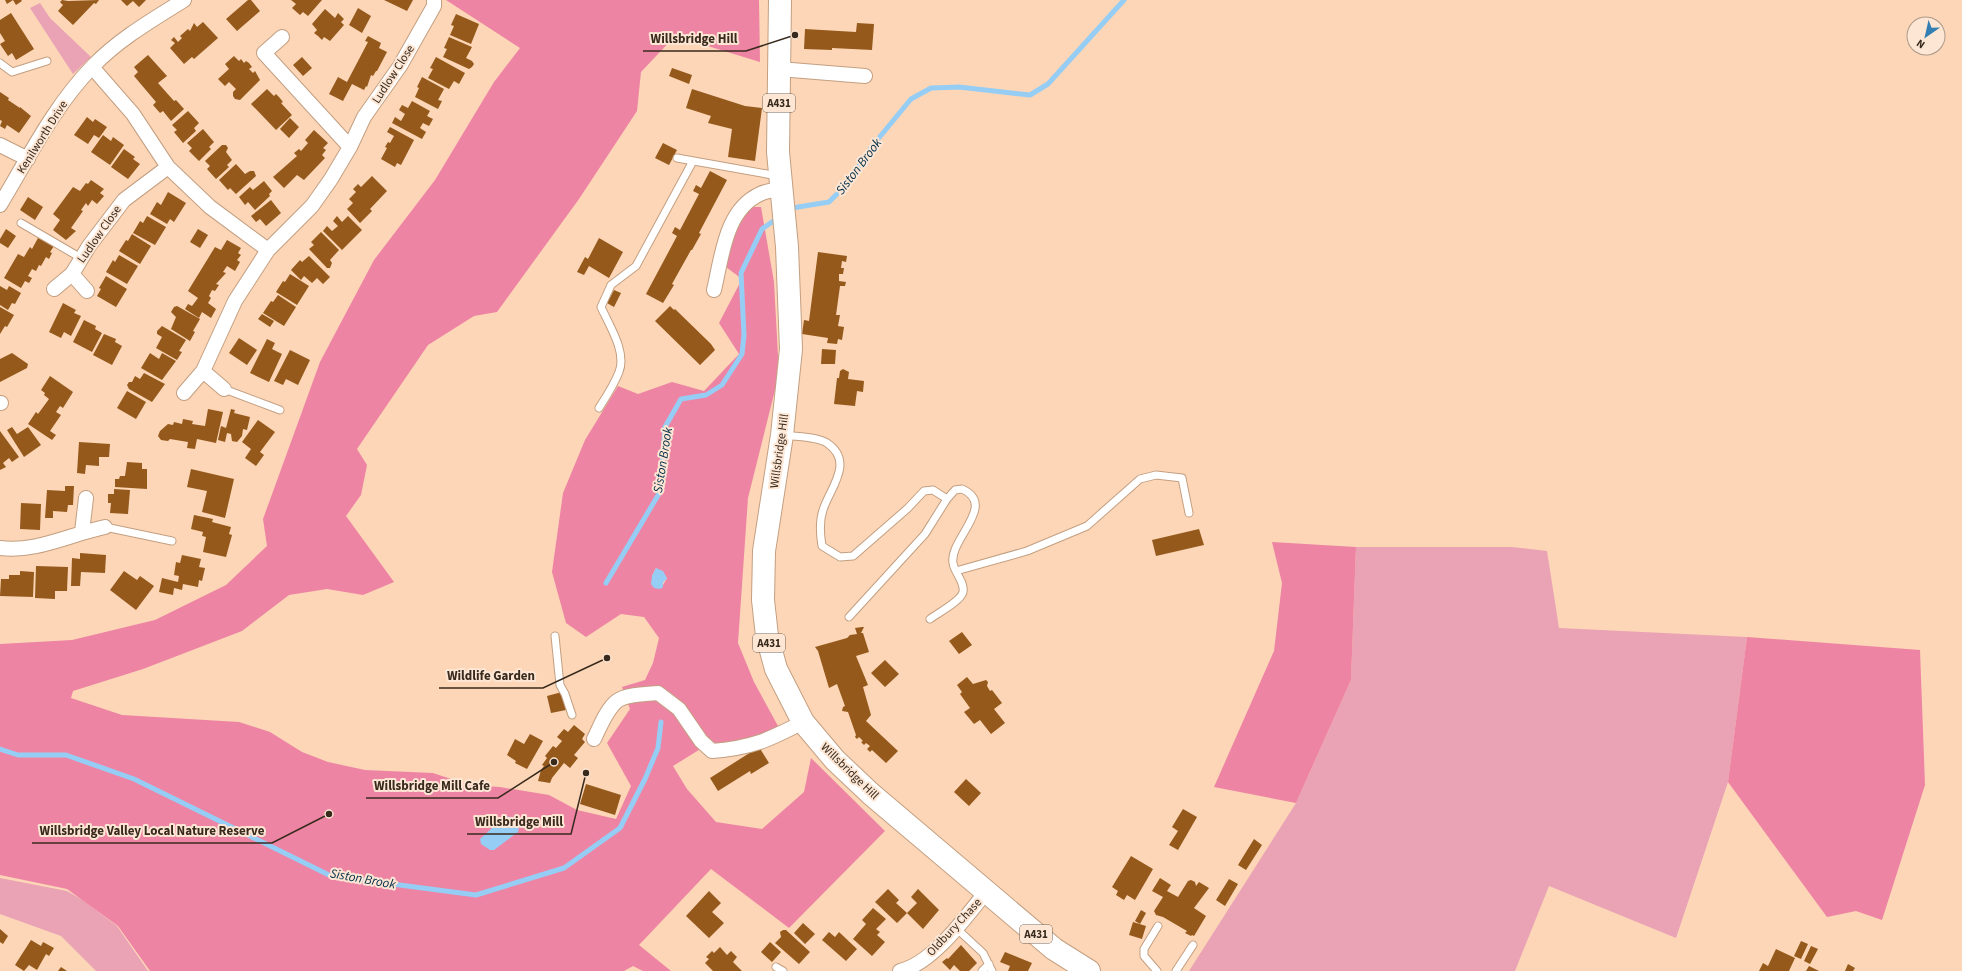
<svg xmlns="http://www.w3.org/2000/svg" width="1962" height="971" font-family="'Source Sans 3',sans-serif">
<rect width="100%" height="100%" fill="#fcd6b7"/>
<path fill="#eaa2b5" d="M40,3L50,18L91,57L73,74L30,8Z
M1356,547H1512L1547,551L1559,628L1747,637L1728,782L1676,938L1549,886L1515,971H1189L1296,803L1351,680Z
M0,878L67,891L84,901L117,926L148,971H96L61,936L0,914Z"/>
<path fill="#ee84a4" fill-rule="evenodd" d="M446,0H759L760,62L675,36L641,72L637,111L579,199L497,312L474,316L428,345L357,449L367,465L361,495L346,516L394,582L363,595L327,589L289,595L242,631L143,669L73,691L71,698L122,715L239,722L270,732L302,752L328,762L365,770L433,773L469,785L500,787L549,795L577,810L616,819L631,786L607,743L630,709L622,687L645,680L653,663L659,638L644,617L621,614L586,637L566,623L552,572L563,493L585,440L618,386L638,394L672,382L704,391L739,354L719,323L742,279L722,264L746,207H761L774,282L779,374L748,498L738,643L754,682L778,726L747,746L702,748L673,766L687,789L716,822L762,829L804,792L811,758L885,831L789,928L711,869L639,945L671,971H643L633,966L624,971H150L118,926L67,889L0,875V644L72,640L155,620L226,585L267,546L263,519L320,362L374,260L435,180L494,82L520,48ZM656,568L667,578L663,585L652,576Z
M1272,542L1356,547L1351,680L1296,803L1214,787L1274,651L1282,583Z
M1747,637L1920,650L1925,785L1882,920L1856,911L1827,917L1728,782Z"/>
<path fill="#96cdf5" d="M656,568L663,571L667,578L663,583V587L660,589L654,588L651,584L652,576Z
M505,816L510,817L519,826L518,832L494,850H490L481,844L480,839Z"/>
<g fill="none" stroke-linecap="round" stroke-linejoin="round">
<path stroke="#96cdf5" stroke-width="5" d="M789,210L792,208L829,202L846,185L873,145L911,99L931,88L959,87L1030,95L1048,84L1124,0
M606,583L660,492L665,427L681,399L706,395L722,385L742,354L744,335L741,273L762,229L779,217
M0,749L18,755H66L134,779L331,876L476,895L564,868L620,828L645,779L658,748L661,722"/>
</g>
<path fill="#94591b" d="M5,0H21L22,1L16,5L13,0L7,4Z
M62,0L68,1L99,0L96,4L94,3L73,25L58,11L63,5L60,2Z
M121,0H146L139,7L133,1L127,6Z
M248,0H251L260,11L237,31L226,19Z
M291,0H322L308,16L303,12L300,15L292,8L296,4Z
M384,0H413L407,11Z
M358,8L371,16L362,33L349,25Z
M325,9L335,18L338,13L344,19L341,22L344,25L330,41L324,37L322,40L318,36L314,33L317,30L312,24Z
M11,13L34,49L16,60L12,53L8,56L0,44L5,41L0,33V20Z
M456,14L479,24L471,44L450,35L454,26L451,25Z
M203,22L218,38L194,59L192,57L184,64L170,48L175,43L171,40L174,37L178,42L182,38L180,36L188,29L190,31L194,23L197,27Z
M857,23L874,24L872,50L832,48V50L804,49L805,29L856,32Z
M368,36L381,43L379,48L387,52L377,71H376L373,76L371,75L367,87L366,86L364,90L352,84L343,101L329,94L338,77L347,82L368,42L365,41Z
M449,37L472,47L466,58L472,61L474,64L472,67L469,69L443,57L447,49L444,48Z
M148,55L167,76L158,83L174,101L176,100L184,109L171,121L163,111L160,113L153,105L156,102L134,76L138,72L134,67Z
M234,56L239,61L241,59L244,63L246,61L249,63L252,67L249,69L253,73L255,71L260,80L240,100L235,99L233,96V92L236,89L229,82L225,86L218,79L229,69L225,64Z
M302,57L312,68L303,76L293,65Z
M436,57L465,73L459,84L454,81L449,89L428,78L433,69L430,68Z
M672,68L692,75L689,84L669,76Z
M422,77L444,89L438,100L442,101L438,109L415,97L419,88L417,87Z
M267,89L274,96L276,94L279,97L283,102L281,103L292,115L276,130L251,104Z
M692,89L745,106L762,108L755,161L728,157L732,129L708,123L711,116L686,108Z
M0,92L9,98L8,100L20,108V107L31,116L19,133L7,125L5,129L0,126L2,121L0,120Z
M412,101L430,111L427,116L433,119L429,126L423,123L420,128L426,132L422,139L392,123L395,117L401,121L405,114L399,110L402,105L408,108Z
M188,111L199,123L194,128L196,131L183,143L174,132L177,130L172,125Z
M87,117L93,122L95,119L107,127L99,138L94,135L88,144L74,135Z
M290,118L299,127L289,138L280,129Z
M390,127L414,140L401,165L397,163L395,167L381,159L387,148L385,147L388,142L390,143L394,136L387,132Z
M203,129L214,142L209,147L211,149L199,161L189,151L192,148L187,143Z
M314,130L328,143L323,148L326,150L322,155L325,158L304,180L297,175L284,188L273,177L297,156L294,153L299,149L301,151L308,143L305,140Z
M103,135L111,141L113,137L124,145L110,165L91,152Z
M663,143L677,150L669,165L655,158Z
M222,145H226L228,148L226,152L232,160L227,165L229,167L216,179L207,169L210,166L205,161Z
M124,149L135,157L133,159L140,164L128,179L111,167Z
M236,164L245,174L250,171H254L256,176L236,194L230,188L228,190L219,180Z
M710,171L727,180L699,233L701,234L692,250H691L672,284L674,285L663,303L646,294L677,236L672,233L675,227L680,230L699,194L693,191L696,185L701,188Z
M372,176L387,191L370,209L372,211L360,223L347,209L353,203L349,199L356,192L353,189L358,184L361,187Z
M91,180L104,189L100,193L104,196L97,204L92,200L88,206L86,203L81,210L83,211L71,228L76,231L66,240L53,230L60,220L53,214L73,187L80,191L86,183L88,184Z
M264,181L272,191L269,194L270,196L255,210L248,202L245,205L239,197L250,187L253,190Z
M168,192L186,203L174,222L170,219L167,224L150,214L157,202L161,205Z
M28,197L43,207L35,220L20,210Z
M271,200L281,213L266,226L260,219L256,222L251,216Z
M147,216L166,227L155,245L133,233L140,221L143,223Z
M337,216L342,222L348,216L362,230L342,250L323,231L327,226L332,231L338,226L333,221Z
M6,229L16,236L8,248L0,243V239Z
M198,229L208,235L200,248L190,242Z
M321,232L339,250L330,260L332,263L330,268H327L309,249L314,245L311,242Z
M132,234L151,246L140,264L119,251L126,240L128,241Z
M38,238L54,246L50,252L52,253L49,259L46,257L41,266L39,265L36,271L32,269L28,276L32,278L29,283L25,281L21,288L4,278L18,254L24,257L30,247L32,249Z
M599,238L623,252L609,278L589,266L584,275L577,272L585,257L588,259Z
M227,240L241,248L238,253L241,255L237,260L240,262L235,271L227,266L223,272L226,273L216,284L219,285L215,291L212,290L209,296L211,298L208,303L216,309L211,318L202,312L199,318L185,309L188,304L192,306L198,298L188,291L215,247L221,250Z
M818,252L847,256L846,262L842,261L841,268H844L843,274H839V281L846,282L845,286H840L836,315H840L838,326L844,327L842,340L838,339L837,344L827,343L828,338L802,334L804,320L809,321Z
M119,255L138,266L127,284L106,272L113,260L115,262Z
M309,256L330,277L323,284L317,278L312,283L304,276L301,280L291,270L300,260L302,262Z
M290,274L309,286L297,305L276,292L283,281L285,282Z
M106,276L127,289L116,307L97,296L101,289L99,288Z
M0,286L7,290L9,286L21,293L15,304L12,303L8,310L0,305Z
M614,290L621,293L614,307L607,303Z
M278,295L296,307L284,326L263,313L271,301L273,302Z
M63,303L76,310L74,313L81,316L71,336L64,332L61,338L49,332Z
M177,306L200,319L193,331L195,332L190,341L171,329L176,317L171,312L174,307Z
M670,306L674,310L675,309L711,344L715,350L700,365L655,321Z
M0,307L14,315L7,327L5,326L0,334Z
M262,314L274,321L270,327L258,319Z
M84,320L96,326L95,329L102,333L92,352L73,342Z
M162,326L186,340L179,351L182,352L177,360L156,348L162,337L157,334V331Z
M104,334L116,339L115,342L122,346L112,365L93,355Z
M239,338L257,350L247,365L229,353Z
M267,339L275,343L272,349L282,354L269,382L250,373Z
M822,349L836,350L835,364H821Z
M290,350L310,360L298,385L286,379L283,385L274,381Z
M12,353L28,364L27,368L0,382V359Z
M150,353L159,359L162,353L176,361L162,380L141,368Z
M843,369L849,372L848,379L864,381L863,392L857,391L855,406L834,404L837,378H839L840,371Z
M144,373L165,384L152,402L129,389L127,385L129,382H132L135,376L140,379Z
M50,376L73,392L63,408L60,406L56,412L61,415L50,431L56,435L52,440L28,424L36,412L38,414L49,399L44,395L45,393L41,390Z
M127,391L146,402L136,419L117,408Z
M208,409L223,412L216,443L197,439L195,449L187,448L188,442L170,439L168,441L161,440L158,436L160,431L168,424L173,425L174,422L182,424L183,419L193,421L192,424L205,426Z
M231,409L235,410L234,413L250,417L247,430L243,429L242,436L237,442L232,441L231,434L227,433L225,442L218,440L221,426L226,428Z
M258,420L275,432L260,452L264,455L256,466L245,458L251,449L242,442Z
M12,427L17,434L28,427L41,445L24,457L7,430Z
M0,431L19,457L12,462L9,458L3,463L6,467L0,470Z
M79,442L110,444L109,457H99V466L86,465L85,474L77,473Z
M127,462L142,463V469H147V489L115,487V479H119L120,476H125Z
M191,469L234,479L225,518L202,512L207,491L187,487Z
M65,486H74L73,505H68L67,512L53,511V518H45L47,490L65,491Z
M114,489L130,490L128,514L110,513L111,503H108V494H114Z
M21,503L41,504L40,530L20,529Z
M194,515L213,519L212,522L231,527L229,534L232,535L226,557L203,552L206,537L202,536L203,532L191,529Z
M1199,529L1204,545L1156,556L1152,540Z
M80,553L106,555L105,573L81,572L80,586H71L72,558L80,559Z
M182,555L201,559L199,567L205,568L202,581L199,580L198,587L183,584L182,590L174,588L173,595L159,592L162,578L178,582L179,576L174,575L176,562L180,563Z
M36,566L68,567L67,591H55V599L35,598Z
M20,571L34,572L33,597L0,596L1,579H9V575H20Z
M124,571L137,580L140,576L154,586L136,610L110,590Z
M862,627H864L861,633H863L869,652L856,656L868,685L863,687L871,715L866,721L898,751L886,763L872,750L870,752L867,749L870,746L866,743L864,745L861,742L863,741L859,737L857,739L855,737L856,735L848,712L842,711L843,707L845,706L837,684L829,688L818,651L815,647L847,638L850,635L857,634L855,628Z
M962,632L972,645L959,654L949,641Z
M885,660L899,674L885,687L871,673Z
M967,677L973,684L986,680L988,682L987,686L990,691L992,690L1002,703L994,709L1005,723L991,734L980,720L974,724L964,712L970,708L960,694L962,692L957,685Z
M562,692L566,710L551,713L547,696Z
M574,725L585,734L582,739L585,742L574,755L578,758L570,768L564,763L552,778L550,783L538,781L541,770L544,766L542,765L547,758L545,756L553,746L556,748L562,741L557,737L564,729L568,732Z
M530,734L543,741L527,769L515,763L516,761L507,755L515,739L524,744Z
M759,747L769,763L751,774L750,771L718,791L710,778Z
M966,779L981,793L969,806L954,792Z
M586,784L621,795L615,815L580,804Z
M1183,809L1197,817L1178,850L1169,845L1178,831L1172,827Z
M1254,839L1262,845L1246,870L1238,865Z
M1131,856L1153,869L1135,900L1127,895L1124,900L1116,895L1118,891L1112,887Z
M1160,878L1171,885L1167,891L1178,897L1188,881L1191,880L1195,882L1196,886L1199,882L1209,888L1194,908L1206,916L1194,936L1192,935L1191,936L1185,933L1187,931L1163,917L1156,915L1154,911L1163,897L1152,891Z
M1229,879L1238,884L1225,906L1216,900Z
M888,889L899,900L896,903L907,913L897,923L875,902Z
M918,889L939,910L923,929L907,913L917,903L911,897Z
M709,891L721,903L712,912L724,923L709,938L686,916Z
M873,908L886,919L876,929L880,932L877,935L885,942L872,956L853,939L866,924L862,920Z
M1141,910L1146,913L1140,924L1135,921Z
M1133,922L1146,926L1142,939L1129,935Z
M803,923L815,934L805,944L794,933Z
M0,929L8,936L3,944L0,942Z
M783,930H786L810,952L799,964L775,943L781,937L780,932Z
M829,932L835,937L839,932L857,949L846,961L822,940Z
M31,940L41,946L43,942L54,948L49,956L46,954L37,970L29,965L24,971L15,965Z
M1801,941L1808,944L1801,959L1794,956Z
M770,942L781,952L772,962L761,952Z
M961,945L977,963L969,971H960L954,965L950,970L942,962L947,958L948,959Z
M1811,946L1818,949L1810,964L1804,961Z
M720,947L727,955L731,951L737,957L733,962L742,971H713L705,963L709,959L706,957L712,951L714,953Z
M1776,949L1795,958L1789,971H1759L1763,963L1768,966Z
M1005,952L1032,963L1028,971H1008L1010,966L1000,962Z
M1848,964L1855,968L1853,971H1845Z
M1809,966L1819,971H1806Z
M61,967L67,971H58Z"/>
<g fill="none" stroke-linecap="round" stroke-linejoin="round">
<g stroke="#c39f81" stroke-width="9">
<path id="lane" d="M0,63L12,72L47,61
M677,158L778,176
M21,223L81,258
M224,389L280,410
M599,408C606,397 614,385 619,372C627,352 609,325 601,307L611,285L636,266L693,161
M784,435C796,437 816,436 827,443C855,462 830,488 823,510C819,522 820,534 822,546L840,557L853,556L908,508L924,491L933,490L947,499L925,534L849,617
M105,527L172,541
M956,571L1027,551L1087,526L1140,479L1156,475L1182,478L1189,513
M930,619C938,613 961,601 963,592C965,582 954,572 953,563C949,539 998,505 962,489L955,490L947,499
M555,636L560,685L565,694L572,715
M956,928L983,953L992,971
M776,967L783,971
M982,971L989,964
M1157,971L1144,956V949L1158,926
M1176,971L1193,945"/>
</g>
<g stroke="#c39f81" stroke-width="16">
<path id="street" d="M92,67L133,114L168,167L210,207L268,250
M779,69L865,76
M0,145L28,159
M350,147L364,117L400,66L434,6V0
M0,205C29,157 54,106 93,66C119,39 152,20 184,0
M72,274L87,291
M54,289L72,274L89,246L124,200L168,167
M714,290C722,257 725,210 760,194C766,191 774,190 781,189
M203,371L224,389
M184,393L203,371L235,301L268,250L312,206L331,179L350,147L264,53L282,37
M0,403H1
M82,532L86,498
M0,548C35,553 71,534 105,527
M594,739C600,727 606,710 617,701C626,694 647,694 658,693L679,709L701,741L712,751C751,748 769,740 803,722
M900,971C933,963 965,918 986,892"/>
</g>
<g stroke="#c39f81" stroke-width="24">
<path id="primary" d="M780,0L778,152L787,247L791,349L782,435L764,551L763,600L767,636L776,669L803,722L835,760L871,794L1054,949L1089,971"/>
</g>
<use href="#lane" stroke="#fff" stroke-width="7"/>
<use href="#street" stroke="#fff" stroke-width="14"/>
<use href="#primary" stroke="#fff" stroke-width="22"/>
</g>
<g text-anchor="middle" stroke-width="4" stroke-linejoin="round" paint-order="stroke">
<g fill="#fde6d4" stroke="#736254" stroke-width="1">
<rect x="763" y="94" width="32" height="18" rx="3"/>
<rect x="753" y="634" width="32" height="18" rx="3"/>
<rect x="1020" y="925" width="32" height="18" rx="3"/>
</g>
<g font-size="11" font-weight="bold" fill="#382a1d">
<text x="779" y="107">A431</text>
<text x="769" y="647">A431</text>
<text x="1036" y="938">A431</text>
</g>
<g font-size="12" fill="#382a1d" stroke="#fde6d4">
<text transform="translate(393 74) rotate(-57)" y="4">Ludlow Close</text>
<text transform="translate(42 137) rotate(-58)" y="4">Kenilworth Drive</text>
<text transform="translate(99 234) rotate(-55)" y="4">Ludlow Close</text>
<text transform="translate(779 451) rotate(-82)" y="4">Willsbridge Hill</text>
<text transform="translate(850 771) rotate(44)" y="4">Willsbridge Hill</text>
<text transform="translate(954 927) rotate(-47)" y="4">Oldbury Chase</text>
</g>
<g font-size="13" font-style="italic" fill="#012d47" stroke="#fde6d4">
<text transform="translate(858 166) rotate(-53)" y="5">Siston Brook</text>
<text transform="translate(662 460) rotate(-81)" y="5">Siston Brook</text>
<text transform="translate(363 878) rotate(10)" y="5">Siston Brook</text>
</g>
</g>
<path fill="none" stroke="#382a1d" stroke-width="1.5" d="M795 35L746 51H643M607 658L543 688H439M554 762L498 798H366M586 773L571 834H467M329 814L272 843H32"/>
<g fill="#382a1d" stroke="#fde6d4" stroke-width="1.5">
<circle cx="795" cy="35" r="4"/>
<circle cx="607" cy="658" r="4"/>
<circle cx="554" cy="762" r="4"/>
<circle cx="586" cy="773" r="4"/>
<circle cx="329" cy="814" r="4"/>
</g>
<g font-size="13" text-anchor="middle" font-weight="bold" fill="#382a1d" stroke="#fde6d4" stroke-width="4" stroke-linejoin="round" paint-order="stroke">
<text x="694" y="43">Willsbridge Hill</text>
<text x="491" y="680">Wildlife Garden</text>
<text x="432" y="790">Willsbridge Mill Cafe</text>
<text x="519" y="826">Willsbridge Mill</text>
<text x="152" y="835">Willsbridge Valley Local Nature Reserve</text>
</g>
<g transform="translate(1926 36) rotate(214)"><circle r="19" fill="#fde6d4" stroke="#ae9b8b"/>
<path d="M0-3L7 15L0 10L-7 15Z" fill="#337fb2"/>
<text y="-6" font-size="11" font-weight="bold" text-anchor="middle" fill="#382a1d">N</text>
</g>
</svg>
